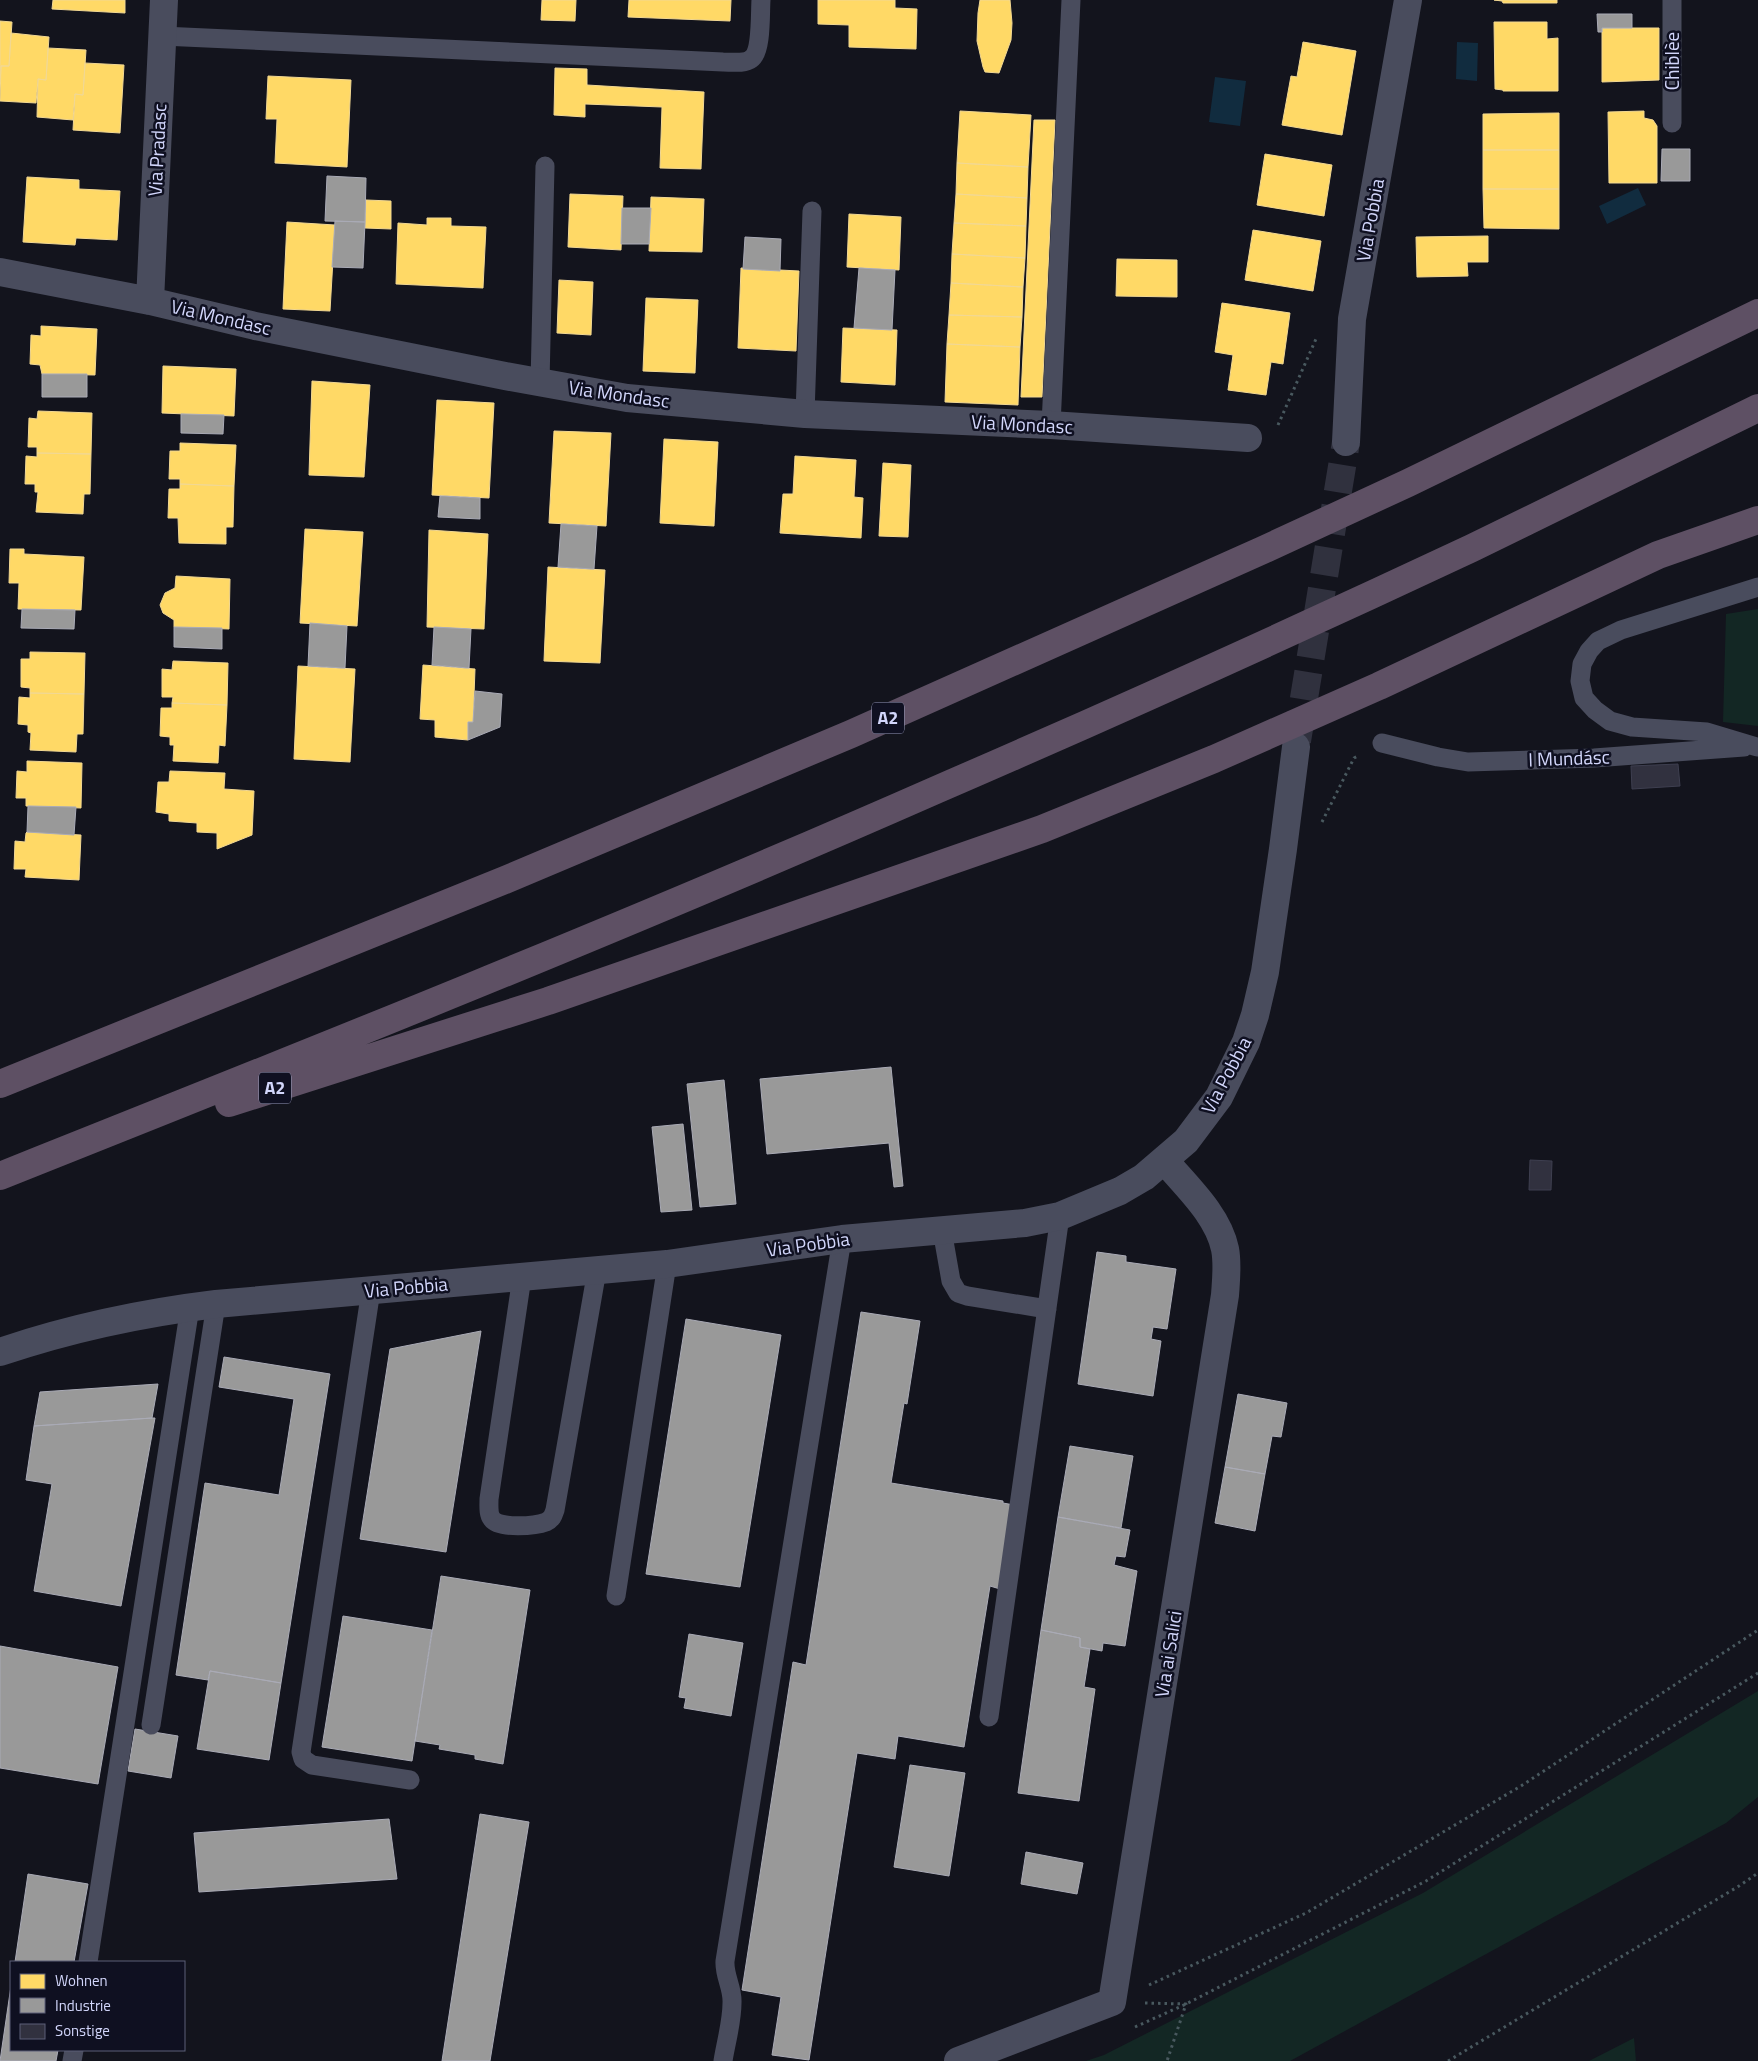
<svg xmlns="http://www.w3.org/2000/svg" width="1758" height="2061" font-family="'Titillium Web',sans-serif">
<rect width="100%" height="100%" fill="#13141d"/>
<path fill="#132724" d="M1758,609V726L1723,722L1726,614Z
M1758,1691V1797L1726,1823L1290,2061H1086L1104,2055L1423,1893Z
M1634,2038L1636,2061H1589Z"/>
<path fill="#112c3f" d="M1457,42L1478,43L1477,81L1456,79Z
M1215,77L1246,81L1240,126L1209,122Z
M1638,188L1646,205L1607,224L1599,206Z"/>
<path fill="#ffd966" stroke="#f2d893" d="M53,0H125V13L52,9Z
M542,0H576L575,21L541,20Z
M629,0H731L730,21L628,17Z
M818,0H895V8L917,9L916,49L849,47V25L818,24Z
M980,0H1010L1012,23L1011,40L999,73L985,72L983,67L977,41L978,13Z
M1494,0H1557V3H1503L1502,1Z
M0,21L12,22L9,66H1L0,83Z
M1494,22H1547V39L1558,38V91H1503V90L1495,89Z
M1602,28H1659V80L1602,82Z
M11,33L49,37L46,80L38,79L36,103L0,101L1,66H9Z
M1303,42L1356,51L1342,135L1282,125L1291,76L1297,77Z
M48,48L86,50L83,95L75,94L73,120L37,117L38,79L46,80Z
M85,63L124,65L120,133L73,130L75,94L83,95Z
M555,68L587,69V85L704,92L701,169L660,168L662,107L585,104V117L554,115Z
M268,76L351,80L347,167L275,163L277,119H266Z
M960,111L1031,115L1028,167L957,163Z
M1644,111V118L1653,120L1657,126V183H1609L1608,112Z
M1559,113V150H1483V114Z
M1034,120H1055L1042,397H1021Z
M1483,150H1559V189H1483Z
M1265,154L1332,165L1324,216L1257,205Z
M957,163L1028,167L1027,198L956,194Z
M27,177L79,180V189L120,191L117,240L76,238L75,245L23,242Z
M1483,189H1559V229L1484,228Z
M570,194L623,196L621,250L568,247Z
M956,194L1027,198L1026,226L954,223Z
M651,197L704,199L702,252L649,251Z
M366,200L391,201V229L365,228Z
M849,214L901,217L899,270L847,267Z
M427,218H451V226L486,227L483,288L396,284L398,223L427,225Z
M287,222L335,225L330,311L283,309Z
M954,223L1026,226L1025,258L952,254Z
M1253,230L1321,241L1313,291L1245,280Z
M1488,236V262H1467L1468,276L1417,277L1416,237Z
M952,254L1025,258L1023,287L951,283Z
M1117,259L1177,260V297L1116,296Z
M741,268L799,271L796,351L738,348Z
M559,280L593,282L591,335L557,333Z
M951,283L1023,287L1022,317L949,315Z
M646,298L698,300L695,373L643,371Z
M1222,303L1290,313L1283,364L1271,362L1266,395L1228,390L1233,355L1215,352Z
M949,315L1022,317L1020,347L947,344Z
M41,326L97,329L95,375L42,374L40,365L30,364L31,335L41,336Z
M843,328L897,330L895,385L841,382Z
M947,344L1020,347L1018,405L945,402Z
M163,366L236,369L234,416L162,413Z
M312,381L370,385L364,477L309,475Z
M437,400L494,403L489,498L432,495Z
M38,411L92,413L91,454L37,453V447H28L29,418L37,419Z
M554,431L611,433L606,526L549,523Z
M664,439L718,442L714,526L660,523Z
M180,443L236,445L234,486L180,484V479H169L170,451H180Z
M37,453L91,454L90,494H84L83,514L36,512L38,492H35V484H25L26,456L37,457Z
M795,456L856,460L854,497L863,498L861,538L780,533L783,494H793Z
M883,463L911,465L908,537L879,536Z
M180,484L234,486L233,527H226V544L179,543L178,518H168L169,489H180Z
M305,529L363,532L357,626L300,623Z
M429,530L488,534L484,629L427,627Z
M10,549H24V554L84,557L81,610L18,609L19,583H9Z
M548,567L605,570L600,663L544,661Z
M176,576L230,579L229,629L174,627V620L163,613L160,605L165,593L175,588Z
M30,652L85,653L84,694L30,693V688L21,687V659H30Z
M173,661L228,663L227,705L172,703L173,697H162V669L172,670Z
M423,665L475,669L473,722H468V740L435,737V720L420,719Z
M298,666L355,669L350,762L294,759Z
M30,693L84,694L83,734H77L76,752L30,750L31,733L28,732V725L18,724L19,697L30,698Z
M172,703L227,705L225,746L219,745L218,763L173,761L174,745H170V737L160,736L161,708H172Z
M27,761L82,763L81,808L26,806V798H16L17,771L27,772Z
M170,771L225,773L224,789L254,791L252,835L217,849V833L197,832V823L169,821V814L156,812L158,782H169Z
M27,832L81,835L79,880L25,877L26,869H14L15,841L25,842L26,833Z"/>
<path fill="#999" stroke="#aaabb6" d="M1597,14H1632V28H1602V32H1598Z
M1662,149H1690V181H1661Z
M327,176L366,178L365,222L325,221Z
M622,208H651L649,244H621Z
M335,221L365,222L363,268L332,267Z
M745,237L781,239L780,271L743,269Z
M859,268L895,270L892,330L854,328Z
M42,374H87V397H42Z
M181,414L224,415L223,434L181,433Z
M440,496L480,498V519L438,517Z
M561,524L597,526L594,569L558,567Z
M22,609L75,610L74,629L21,628Z
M310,623L347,626L345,668L308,666Z
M174,627L222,628V649L174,647Z
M434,627L471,629L469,668L432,665Z
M475,691L502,694L500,727L468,740V722H473Z
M28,806L76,807L74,835L27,832Z
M891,1067L903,1186L894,1187L889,1143L767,1154L760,1079Z
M724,1080L736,1204L700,1207L687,1084Z
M683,1124L692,1210L661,1212L652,1127Z
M1097,1252L1126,1256V1262L1176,1269L1167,1329L1153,1327L1151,1339L1161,1341L1153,1396L1078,1384Z
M861,1312L920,1321L907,1404L904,1403L891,1483L1003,1501V1503L1014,1505L1000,1589L990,1586L964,1747L898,1736L895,1759L857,1753L809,2060L772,2055L781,1997L742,1990L793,1662L806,1665Z
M686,1319L781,1335L740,1587L646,1574Z
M481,1331L446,1552L360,1539L390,1349Z
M224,1357L330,1374L281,1683L210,1671L208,1680L176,1675L205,1483L279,1495L294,1399L219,1387Z
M158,1384L152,1418L34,1426L40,1392Z
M1238,1394L1287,1403L1281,1437L1272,1436L1265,1474L1225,1467Z
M152,1418H155L121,1606L34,1591L52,1484L26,1480L34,1426Z
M1070,1446L1133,1456L1121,1528L1058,1517Z
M1225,1467L1265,1474L1255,1531L1215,1523Z
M1058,1517L1130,1530L1125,1557L1116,1556L1114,1565L1137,1571L1125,1646L1103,1643L1102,1651L1080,1647V1638L1041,1630Z
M441,1576L530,1590L503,1764L475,1759V1755L439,1749L440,1745L415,1741Z
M343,1616L432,1630L412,1761L322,1747Z
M1041,1630L1080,1638V1647L1090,1649L1084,1687L1095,1689L1079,1801L1018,1793Z
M689,1634L743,1643L731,1716L684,1708L686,1698L679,1697Z
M0,1646L118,1667L98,1784L0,1768Z
M210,1671L281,1683L269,1760L197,1749Z
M135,1729L178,1736L171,1778L128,1771Z
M910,1765L965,1773L949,1876L894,1867Z
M480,1814L529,1822L490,2061H442Z
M389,1819L397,1879L199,1892L194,1833Z
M1026,1852L1083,1863L1077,1894L1021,1884Z
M28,1874L88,1884L74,1962H15Z
M11,1986V2050H58L56,2061H0Z"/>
<path fill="#31313f" stroke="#3e3f50" d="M1678,764L1680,786L1632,789L1631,766Z
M1530,1160L1552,1161L1551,1190H1529Z"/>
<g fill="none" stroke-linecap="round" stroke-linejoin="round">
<path stroke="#30313e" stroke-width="28" stroke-dasharray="28 14" stroke-linecap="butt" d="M1297,741L1346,442"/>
<path stroke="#49595f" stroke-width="3" stroke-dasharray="2.5 4" stroke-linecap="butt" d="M1278,425L1316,339
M1322,822L1354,758L1358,756
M1149,1985L1306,1913L1521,1786L1758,1630
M1145,2003L1186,2004L1167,2061
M1135,2027L1186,2004L1426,1881L1758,1673
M1448,2061L1739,1886L1758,1873"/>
<path stroke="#494c5d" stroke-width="19" d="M1672,0V123
M162,36L723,62C731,62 745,64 751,59C762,52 760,12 761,0
M540,383L545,166
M805,414L812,211
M1051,425L1071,0
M1382,743L1438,757L1468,762L1594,758L1744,747
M1757,747L1707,732L1632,727L1610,721L1595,710L1584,698L1580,681L1582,664L1589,651L1598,641L1621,630L1758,587
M942,1230L951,1281L958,1293L967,1296L1047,1309
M522,1277L489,1499C489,1506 488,1514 492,1519C499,1529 536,1526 546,1522C552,1519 553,1516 555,1510L597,1270
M371,1290L301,1752L303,1759L312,1765L410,1780
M616,1596L667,1264
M989,1717L1060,1216
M151,1725L216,1304
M88,1962L190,1307
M72,2061L74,2050
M723,2061C726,2042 732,2022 732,2003C733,1988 724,1976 725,1961L842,1239"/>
<path stroke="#494c5d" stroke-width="28" d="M0,272L150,301L255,326L505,376L627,398L805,414L1051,425L1248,438
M150,301L164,0
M1346,442L1352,319L1408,0
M0,1352C71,1328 142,1313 216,1304L667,1264L842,1239L1025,1223L1060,1216L1120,1191L1144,1177L1186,1141L1219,1097L1246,1042L1255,1015L1265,972L1283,849L1296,747
M958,2061L1112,2002L1225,1295C1226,1280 1228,1264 1225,1249C1218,1215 1187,1187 1165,1161"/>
<path stroke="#5e5064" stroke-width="28" d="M0,1084L505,880L851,734L1263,550L1408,483L1758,313
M229,1103L548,1001L1042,829L1214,759L1379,686L1658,555L1758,520
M0,1176C314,1051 627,926 936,790C1116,712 1295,631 1472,548C1568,502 1663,455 1758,408"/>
</g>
<g text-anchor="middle" stroke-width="5" stroke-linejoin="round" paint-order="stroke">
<g fill="#0f1021" stroke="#989bba" stroke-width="1">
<rect x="872" y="702.5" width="32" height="31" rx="4"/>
<rect x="259" y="1072.5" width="32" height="31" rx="4"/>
</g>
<g font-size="18" font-weight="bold" fill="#d2d6fb">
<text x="888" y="724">A2</text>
<text x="275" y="1094">A2</text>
</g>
<g font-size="19" fill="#d2d6fb" stroke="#0f1021">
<text transform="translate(1672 61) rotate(-90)" y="7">Chiblèe</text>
<text transform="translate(157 150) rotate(-87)" y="7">Via Pradasc</text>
<text transform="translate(1370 220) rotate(-80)" y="7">Via Pobbia</text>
<text transform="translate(221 317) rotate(13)" y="7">Via Mondasc</text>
<text transform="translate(619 394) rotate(8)" y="7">Via Mondasc</text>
<text transform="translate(1022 424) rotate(3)" y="7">Via Mondasc</text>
<text transform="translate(1569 758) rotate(-2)" y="7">I Mundásc</text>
<text transform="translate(1226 1075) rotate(-62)" y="7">Via Pobbia</text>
<text transform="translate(808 1244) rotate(-8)" y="7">Via Pobbia</text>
<text transform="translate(406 1287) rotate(-5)" y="7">Via Pobbia</text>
<text transform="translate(1168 1654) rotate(-81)" y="7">Via ai Salici</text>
</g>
</g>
<rect x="10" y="1961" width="175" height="90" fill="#0f1021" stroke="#5d5f78"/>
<rect x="20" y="1974" width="25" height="15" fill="#ffd966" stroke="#5d5f78"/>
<text x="55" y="1986" font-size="15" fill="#d2d6fb">Wohnen</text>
<rect x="20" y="1998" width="25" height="15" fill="#999999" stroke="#5d5f78"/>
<text x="55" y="2011" font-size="15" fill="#d2d6fb">Industrie</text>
<rect x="20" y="2024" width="25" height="15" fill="#31313f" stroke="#5d5f78"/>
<text x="55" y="2036" font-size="15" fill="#d2d6fb">Sonstige</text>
</svg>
